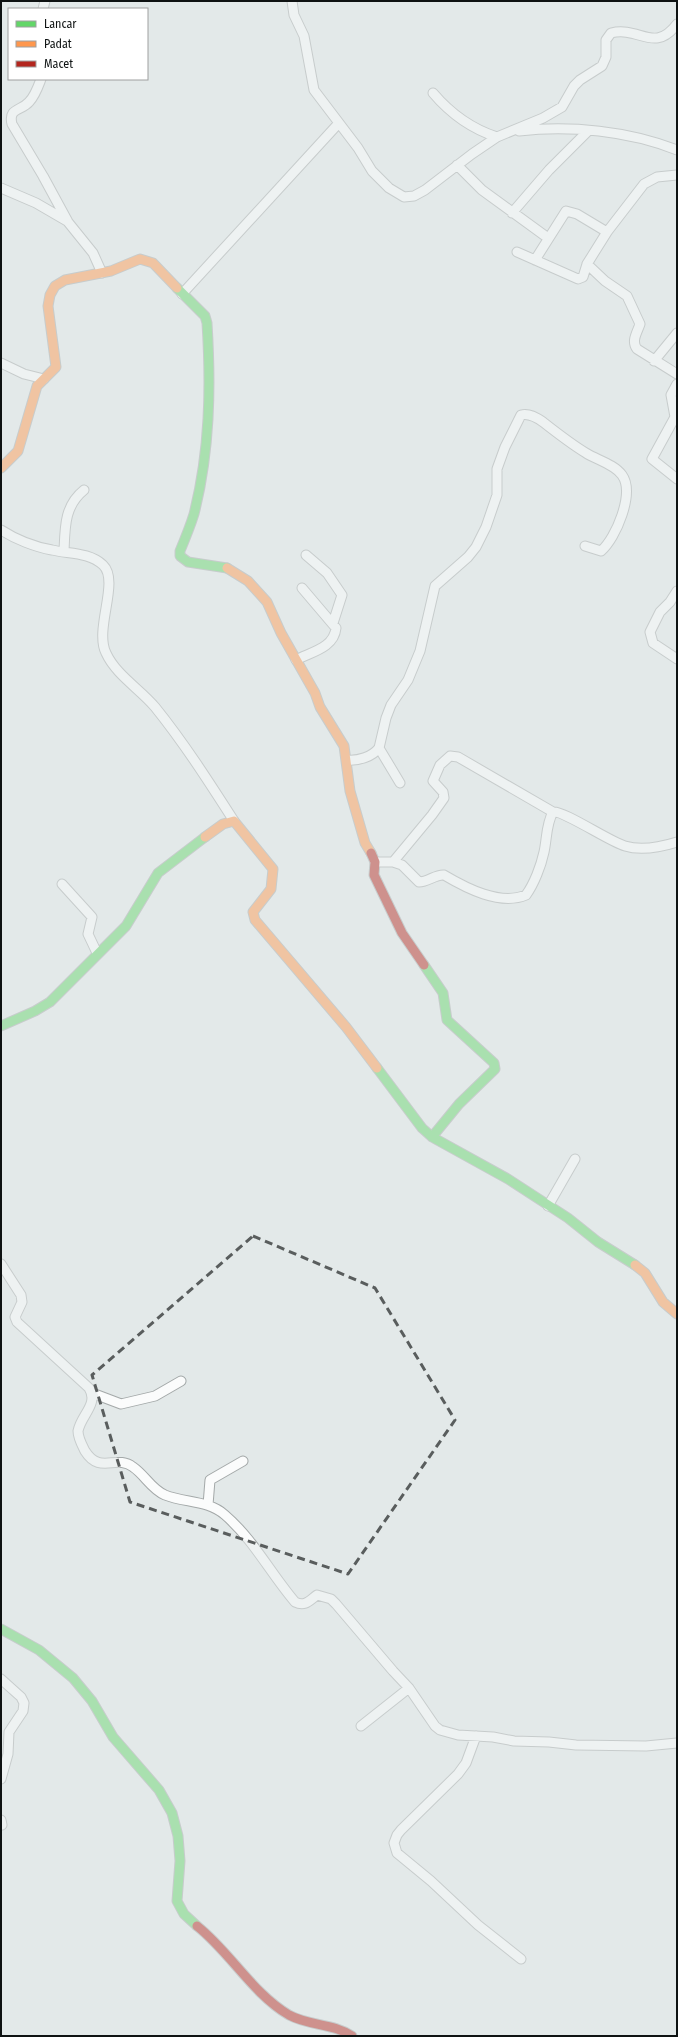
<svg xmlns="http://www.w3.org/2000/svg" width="678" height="2037" font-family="'Fira Sans Condensed',sans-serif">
<rect width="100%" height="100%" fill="#e3e9e9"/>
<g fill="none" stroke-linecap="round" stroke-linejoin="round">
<g stroke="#a4a9a9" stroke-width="11">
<path id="street" d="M292,1L294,15L304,36L314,90L358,148L372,171L389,188L404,197L414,196L425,190L472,154L497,137L543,118L562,107L574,86L580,80L602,66L606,57V40L611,33C640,26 654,54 677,24
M43,9L45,1
M41,79C38,87 35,96 29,102C21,111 8,108 12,124L43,176L68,222L93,253L102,273
M433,93C450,113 472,129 497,137
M519,131C570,125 629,131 677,150
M457,165L482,190L548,238
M677,175L657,177L644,184L607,232L587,264L605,281L627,296L640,324C637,333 631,341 637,349L677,374
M1,188L36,203L67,221
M512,213L549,170L588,131
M517,252L578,279L583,277L587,264
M535,260L566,211L577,214L607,232
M182,294L338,124
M654,361L677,333
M1,363L24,374L44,379
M677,384L671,395L675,417L652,459L677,479
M1,530C15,539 35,547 52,550C69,554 89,552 103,565C120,581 94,629 106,653C116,675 140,689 155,707C184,743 209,782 234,821
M64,552C65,528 64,506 84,490
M306,555L327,573L342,595L333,623
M677,591L670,602L660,612L650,632L653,643L677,659
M296,660C311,652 334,648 336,628L302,588
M379,748L400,783
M347,760C358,761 372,757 379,748L386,718L391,705L408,680L420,651L435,586L468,557L476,547L486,527L497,495V469L505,447L521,415C529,413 536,417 543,422C557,433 571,444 586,453C597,460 614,464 622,475C635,493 616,538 601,551L585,546
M375,862H393L402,865L419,882C428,882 436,874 444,875C466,888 500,906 526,895C534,884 541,866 544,852C547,839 546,824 553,812C563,810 610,842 625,846C641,851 661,847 677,842
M393,862L432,815L444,798L443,792L433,781L440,765L450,756L458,757L553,812
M62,884L92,917L88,934L97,953
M548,1206L575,1159
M1,1264L21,1295L22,1302L15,1317L17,1322L89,1388C99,1404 81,1415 78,1431C78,1438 82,1445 85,1451C100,1475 116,1454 133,1467C145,1475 151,1489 165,1495C185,1503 208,1500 225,1515C253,1539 271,1574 295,1602C305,1607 309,1601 317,1595L331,1599L336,1604L393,1671L409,1688L435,1726L440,1730L458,1735L493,1737L514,1741L549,1742L576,1745L646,1746L677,1743
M92,1393L121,1404L155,1396L181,1381
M208,1505L210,1480L243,1461
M1,1679L21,1697L24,1703L23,1711L9,1732L8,1754L1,1779
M361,1726L409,1688
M476,1736L466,1763L458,1774L401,1830L397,1835L394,1843L397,1853L431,1881L478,1925L521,1959
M1,1820L2,1825"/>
</g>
<g stroke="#a4a9a9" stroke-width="11">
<path id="fast" d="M177,288L205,316L207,323C211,387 210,451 194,514C190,527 185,539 180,551V556L188,562L227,568
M424,965L443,993L447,1020L494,1063L495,1069L459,1104L432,1137
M1,1026L35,1011L50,1002L126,926L158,873L205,837
M377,1068L422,1128L432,1137L508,1179L568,1218L598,1242L635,1265
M1,1629L39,1650L73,1678L92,1701L113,1737L159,1790L172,1813L178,1836L180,1861L177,1901L184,1914L197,1926"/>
</g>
<g stroke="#a4a9a9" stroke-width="11">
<path id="slow" d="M1,468L18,451L37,386L56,367L48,306L50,295L55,286L65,280L111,271L140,259L153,263L177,288
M227,568L248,581L267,602L281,633L315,693L320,707L344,746L350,791L365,843L371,853
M205,837L223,824L234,821L273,869L271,889L253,912L255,920L346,1027L377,1068
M635,1265L645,1273L663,1302L677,1314"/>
</g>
<g stroke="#a4a9a9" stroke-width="11">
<path id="jam" d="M371,853L375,862L374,875L402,933L424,965
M197,1926C230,1952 252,1993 289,2015C309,2026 333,2023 352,2036"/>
</g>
<use href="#street" stroke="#fbfcfc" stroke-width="9"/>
<use href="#fast" stroke="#63d668" stroke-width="9"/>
<use href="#slow" stroke="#ff974d" stroke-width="9"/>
<use href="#jam" stroke="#b3261e" stroke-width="9"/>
</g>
<path d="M0 0H678V2037H0ZM253,1236L375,1288L455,1420L348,1574L130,1502L92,1375Z" fill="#e3e9e9" fill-opacity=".55" fill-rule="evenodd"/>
<path fill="none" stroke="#595d5d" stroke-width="3" stroke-dasharray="8 5" stroke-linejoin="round" d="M253,1236L375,1288L455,1420L348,1574L130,1502L92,1375Z"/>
<rect width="678" height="2037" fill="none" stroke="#0e1212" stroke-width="4"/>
<rect x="8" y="8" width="140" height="72" fill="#ffffff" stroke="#9fa0a0"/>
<rect x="16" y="21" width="20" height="6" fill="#63d668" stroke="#9fa0a0"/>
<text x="44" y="28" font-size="12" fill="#0e1212">Lancar</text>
<rect x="16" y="41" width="20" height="6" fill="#ff974d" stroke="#9fa0a0"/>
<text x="44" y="48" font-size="12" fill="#0e1212">Padat</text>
<rect x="16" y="61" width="20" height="6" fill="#b3261e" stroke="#9fa0a0"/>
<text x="44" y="68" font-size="12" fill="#0e1212">Macet</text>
</svg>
